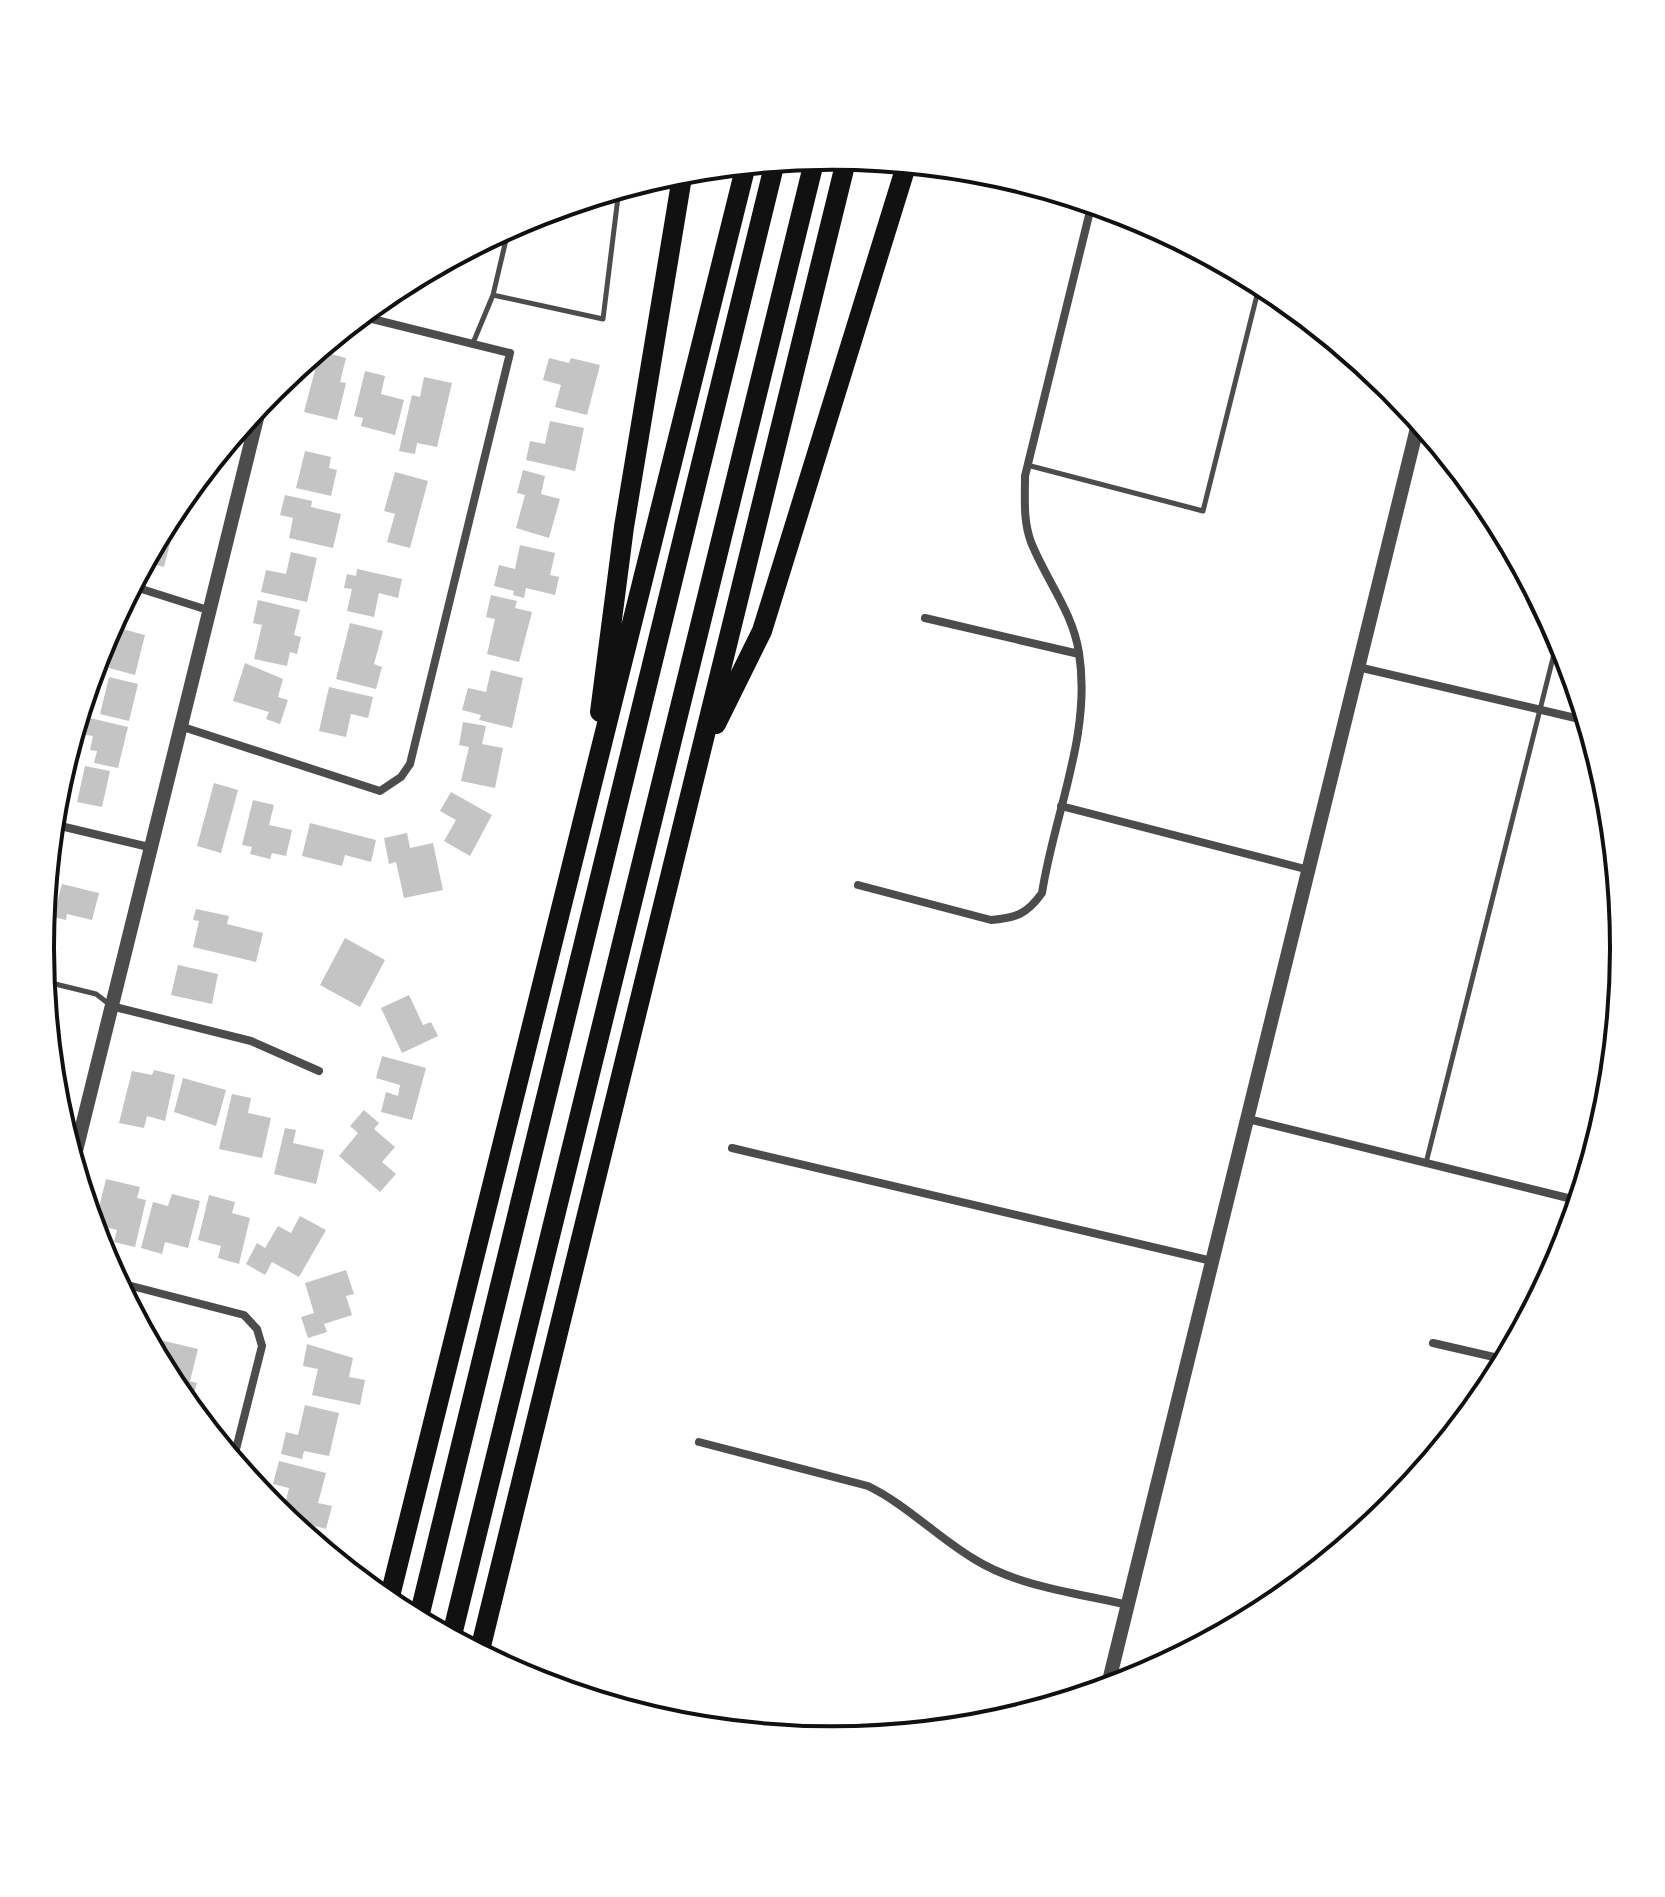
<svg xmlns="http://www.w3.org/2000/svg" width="1665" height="1897" font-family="'Roboto Condensed',sans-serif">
<rect width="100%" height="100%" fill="#fff"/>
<path fill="#c4c4c4" d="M320,351L346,358L340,382L346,383L337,420L304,412Z
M549,358L569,363L571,358L600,365L587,415L555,407L561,385L543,380Z
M365,371L385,376L381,394L404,400L395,435L361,426L363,418L354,416Z
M424,377L452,383L437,447L417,443L415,454L399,451L412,395L420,397Z
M550,421L584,428L575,471L526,460L530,441L545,444Z
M305,451L331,457L329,468L337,470L331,496L296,488Z
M523,470L545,476L541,494L560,499L549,538L516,528L525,495L517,493Z
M395,472L428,481L410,548L387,542L395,514L384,511Z
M285,495L312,501L311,507L341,514L333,548L289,538L293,518L280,515Z
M181,499L176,522L167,520L174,508Z
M164,525L174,528L164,567L145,562Z
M520,545L555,553L550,575L559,577L555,595L526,588L524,598L513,595L514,591L494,586L499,565L515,569Z
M291,552L317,558L307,602L261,592L266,570L286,574Z
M357,569L402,579L398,598L379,593L374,617L347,611L352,589L344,588L347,574L356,576Z
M491,595L517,601L515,608L532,612L519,662L487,654L495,619L486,617Z
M258,600L300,610L294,635L301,637L297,654L290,652L287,666L254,659L262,625L253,623Z
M350,623L383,631L374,664L382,667L376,689L336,679Z
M111,626L145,635L135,675L109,668L113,650L105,648Z
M245,663L283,679L278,697L288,700L280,724L266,719L269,712L233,701Z
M491,670L523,678L512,728L479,720L481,715L462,710L468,688L486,692Z
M109,677L138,684L129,721L100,714Z
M329,687L373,697L368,718L351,714L346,737L319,731Z
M90,718L128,727L118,768L94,763L97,751L90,750L93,736L86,735Z
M463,722L486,726L482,744L503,748L495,788L461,781L469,747L459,745Z
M85,766L110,771L102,807L77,802Z
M214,783L238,790L221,853L197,846Z
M451,792L492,815L470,856L444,841L456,820L440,811Z
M253,800L274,805L269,825L292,830L286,856L272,853L270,859L250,854L252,847L242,845Z
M310,823L376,840L371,862L345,855L342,866L302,856Z
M407,833L410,848L433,843L443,890L404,898L396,862L389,864L384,838Z
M62,884L99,893L92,920L67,914L66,920L53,917Z
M196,909L229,916L227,924L263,933L256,962L193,947L199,921L193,920Z
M345,938L385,960L360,1007L320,985Z
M178,965L218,974L212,1004L171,995Z
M409,995L423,1025L431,1022L438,1036L402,1053L381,1008Z
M50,1055L62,1058L54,1086Z
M382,1056L426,1068L412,1120L381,1112L386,1092L398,1096L400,1085L376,1078Z
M154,1070L175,1075L165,1121L147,1116L144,1128L119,1123L132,1071L152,1075Z
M183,1078L226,1090L216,1126L174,1112Z
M232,1094L251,1098L248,1113L271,1118L262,1158L219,1149Z
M364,1110L379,1123L374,1129L395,1147L382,1162L396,1174L380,1192L339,1156L358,1133L350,1126Z
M285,1128L296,1130L293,1143L324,1150L316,1184L274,1174Z
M106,1179L140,1187L137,1198L146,1200L135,1247L114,1242L117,1230L95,1224Z
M172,1194L200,1201L188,1248L165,1242L162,1254L141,1248L153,1202L168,1206Z
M209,1195L235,1202L232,1213L250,1218L239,1264L218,1258L221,1246L198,1240Z
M300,1216L326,1230L299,1277L272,1262L265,1275L246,1264L257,1243L265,1248L278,1226L291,1233Z
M346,1270L354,1294L346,1296L352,1315L324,1324L327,1332L308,1338L301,1317L314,1313L305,1283Z
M156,1339L198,1349L190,1381L197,1383L194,1394L173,1388L154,1351Z
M307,1344L353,1358L349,1377L365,1380L360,1405L312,1395L318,1369L303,1366Z
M305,1405L339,1413L329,1456L304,1451L302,1459L281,1454L286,1432L298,1435Z
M279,1461L326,1473L318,1503L332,1506L326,1529L282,1517L289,1488L273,1484Z
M303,1534L321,1538L319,1548L310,1540Z"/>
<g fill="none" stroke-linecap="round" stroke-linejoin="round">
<path stroke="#4c4c4c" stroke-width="5" d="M493,295L603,319L619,189
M473,343L493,295L509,227
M1027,465L1203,511L1260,283
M43,981L96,994L109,1004
M1426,1163L1559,634"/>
<path stroke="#4c4c4c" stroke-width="8" d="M132,586L211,611
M925,618L1079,654
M1358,667L1588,721
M183,727L380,791L401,777L410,764L510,353L360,316
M1061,806L1309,870
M52,824L153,848
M858,885L991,920C1016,918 1027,914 1042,893C1054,814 1092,734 1079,653C1073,612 1046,580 1031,542C1023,521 1025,498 1025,476L1092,203
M111,1006L251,1041L319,1071
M1248,1119L1580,1201
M64,1133L79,1137
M732,1148L1212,1261
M116,1282L244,1315L257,1329L262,1346L233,1461
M1433,1343L1507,1360
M699,1442L868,1486C907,1505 937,1537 974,1559C1019,1587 1077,1593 1128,1605"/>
<path stroke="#4c4c4c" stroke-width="14" d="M73,1163L261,402
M1107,1689L1419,420"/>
<path stroke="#111" stroke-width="20" d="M600,712L624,527L683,171
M716,724L762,631L907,163
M388,1604L746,165
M418,1621L775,162
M451,1639L815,158
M479,1654L847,157"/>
</g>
<path d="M0 0H1665V1897H0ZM54 948a778 778 0 1 1 1556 0a778 778 0 1 1-1556 0Z" fill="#fff" fill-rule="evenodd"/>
<path fill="none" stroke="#111" stroke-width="4" d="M54 948a778 778 0 1 1 1556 0a778 778 0 1 1-1556 0Z"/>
</svg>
